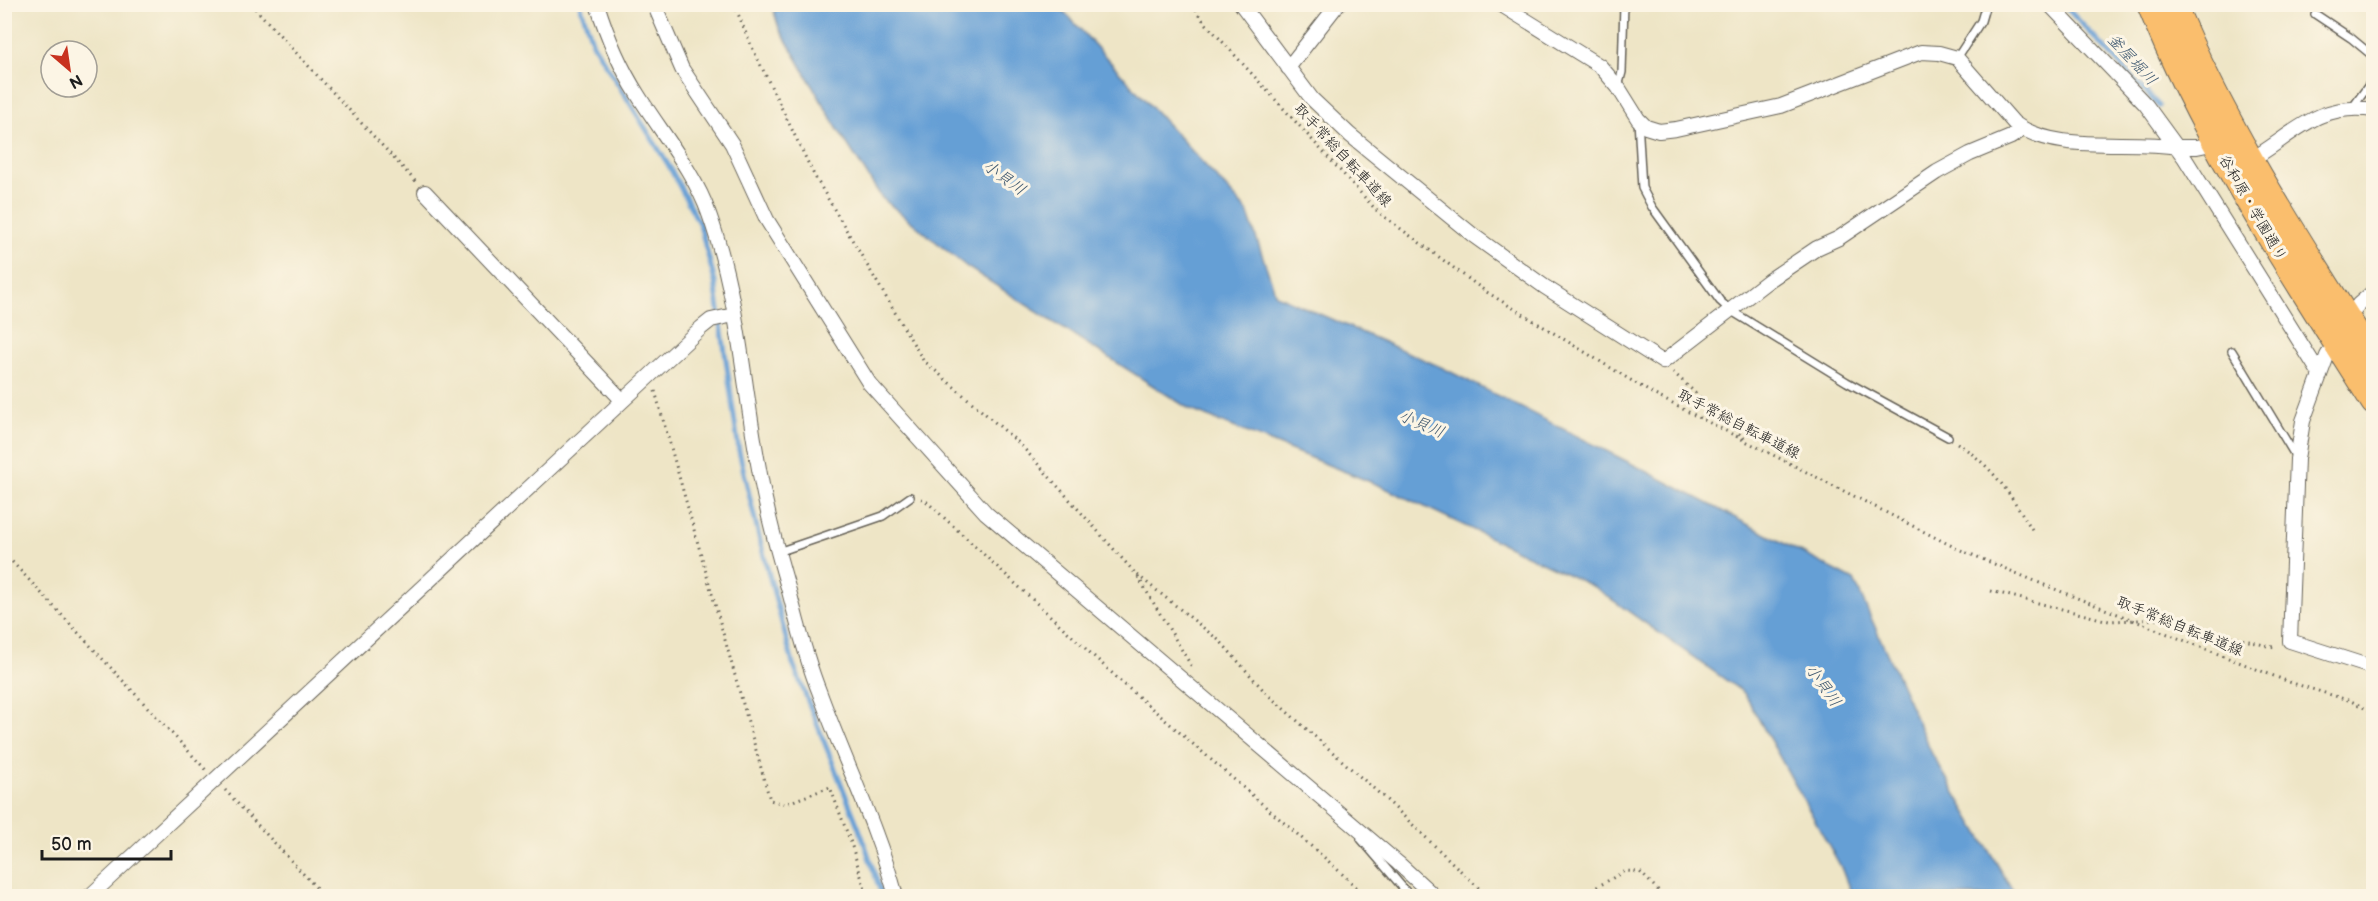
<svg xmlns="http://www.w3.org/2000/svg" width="2378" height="901" font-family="'Balsamiq Sans','Klee One',sans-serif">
<rect width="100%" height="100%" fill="#fcf5e5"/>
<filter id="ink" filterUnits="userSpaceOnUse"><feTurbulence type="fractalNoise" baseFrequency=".0167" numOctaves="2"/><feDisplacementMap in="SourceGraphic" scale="12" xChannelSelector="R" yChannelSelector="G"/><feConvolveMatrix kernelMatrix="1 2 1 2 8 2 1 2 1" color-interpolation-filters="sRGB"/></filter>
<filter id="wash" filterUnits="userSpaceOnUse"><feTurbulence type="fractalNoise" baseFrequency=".008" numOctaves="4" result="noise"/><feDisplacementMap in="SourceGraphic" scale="24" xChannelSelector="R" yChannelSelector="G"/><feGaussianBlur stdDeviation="1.35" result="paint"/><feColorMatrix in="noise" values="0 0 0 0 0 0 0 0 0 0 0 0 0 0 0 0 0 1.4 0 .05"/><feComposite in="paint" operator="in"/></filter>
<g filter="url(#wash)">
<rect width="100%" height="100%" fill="#eee5c6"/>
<path fill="#659fd5" stroke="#405e78" stroke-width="1.5" d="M772,5H1058L1247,211L1276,295L1443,368L1642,469L1854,580L1932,754L2016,896H1852L1841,867L1744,693L1594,587L1383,487L1191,410L967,267L882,198L837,128L779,28Z"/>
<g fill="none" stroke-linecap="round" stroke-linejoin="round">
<path stroke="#659fd5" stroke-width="5" d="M580,4L593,44L669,166L700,225L715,282L739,451L760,541L793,664L862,836L882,896
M2063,4L2159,106"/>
</g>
</g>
<g filter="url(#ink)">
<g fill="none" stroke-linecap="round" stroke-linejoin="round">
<g stroke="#666258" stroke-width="10">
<path id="lane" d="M2315,14L2351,38L2374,57
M1957,58L1981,21L1986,4
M1618,87L1622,72L1624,4
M2353,107L2374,78
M1638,120L1642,188L1652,207L1720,301L1730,310L1847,382L1948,437
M2232,351L2296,457
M778,552L883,516L910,497
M1361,839L1410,896"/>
</g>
<g stroke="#666258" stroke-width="16">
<path id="street" d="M597,4C607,36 620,67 638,95C661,132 695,173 709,214C743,308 744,411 767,508C773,536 781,563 789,591C798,625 806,659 819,691C844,760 877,826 896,896
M654,4L682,69L732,144L767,220L869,383L986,513L1398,863L1434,896
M1241,4L1312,99L1350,135L1474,236L1545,287L1663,362L1768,281L1817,248L1839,238L1937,172L1970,154L2011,137L2023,129
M1500,4L1600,66L1618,87L1638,119L1646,127L1659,131L1676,129L1781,106L1921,52L1939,53L1957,58L2014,123C2058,155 2127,138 2178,147H2197L2221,142
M2049,4L2146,105L2184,157L2320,374
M1288,68L1338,4
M2247,162C2292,137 2316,101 2374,110
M425,192L622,400
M2374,291L2359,304L2348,319L2327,356L2303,421L2297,459L2290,641L2374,668
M90,896L701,328L711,320L734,315"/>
</g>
<g stroke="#666258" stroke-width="28">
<path id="highway" d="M2150,4C2207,147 2293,273 2374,402
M2173,4C2225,131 2301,245 2374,361"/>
</g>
<path stroke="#666258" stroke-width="3" stroke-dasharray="1.5 4.5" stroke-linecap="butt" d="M251,4L416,182
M734,4L750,43L814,175L923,360L1020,444L1135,573L1221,642L1266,693L1391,804L1487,896
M1193,4L1200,17L1378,212L1485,291L1655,395L1956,548L2042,584L2289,682L2351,701L2374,713
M1673,372L1745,439
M655,391L770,800L785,804L830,787L851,843L867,896
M1957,443C1995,468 2009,493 2033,531
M921,499L925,500L1126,686L1327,860L1366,896
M4,553L206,770
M1138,577L1192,667
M1991,591L2109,621L2167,619L2271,647L2277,645
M225,790L324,896
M1581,896L1625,871L1640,872L1664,896"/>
<use href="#lane" stroke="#fff" stroke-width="7"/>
<use href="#street" stroke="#fff" stroke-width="14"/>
<use href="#highway" stroke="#fabe6d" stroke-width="26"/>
</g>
</g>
<g text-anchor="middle" stroke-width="6" stroke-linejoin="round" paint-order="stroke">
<g font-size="15" fill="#1c1c1c" stroke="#fcf5e5">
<text transform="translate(1343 155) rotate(47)" y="5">取手常総自転車道線</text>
<text transform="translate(2253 208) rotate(60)" y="5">谷和原・学園通り</text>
<text transform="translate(1739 424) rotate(27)" y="5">取手常総自転車道線</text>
<text transform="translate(2180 626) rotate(22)" y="5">取手常総自転車道線</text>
</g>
<g font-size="16" font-style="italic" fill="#3d576f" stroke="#fcf5e5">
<text transform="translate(2133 59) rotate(47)" y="6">釜屋堀川</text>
<text transform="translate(1005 177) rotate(36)" y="6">小貝川</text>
<text transform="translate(1422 423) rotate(23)" y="6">小貝川</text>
<text transform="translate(1824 685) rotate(54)" y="6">小貝川</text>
</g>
</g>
<rect width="2378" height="901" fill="none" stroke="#fcf5e5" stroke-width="24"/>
<g transform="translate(69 69) rotate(151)"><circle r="28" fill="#fcf5e5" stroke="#a29e95" stroke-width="1.5"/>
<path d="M0-4.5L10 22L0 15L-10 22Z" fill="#c8321e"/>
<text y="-9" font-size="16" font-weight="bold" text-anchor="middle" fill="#1c1c1c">N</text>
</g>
<path d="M42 850v9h129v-9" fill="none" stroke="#1c1c1c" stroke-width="3"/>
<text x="51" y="850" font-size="18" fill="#1c1c1c" stroke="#fcf5e5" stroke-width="4.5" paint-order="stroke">50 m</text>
</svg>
